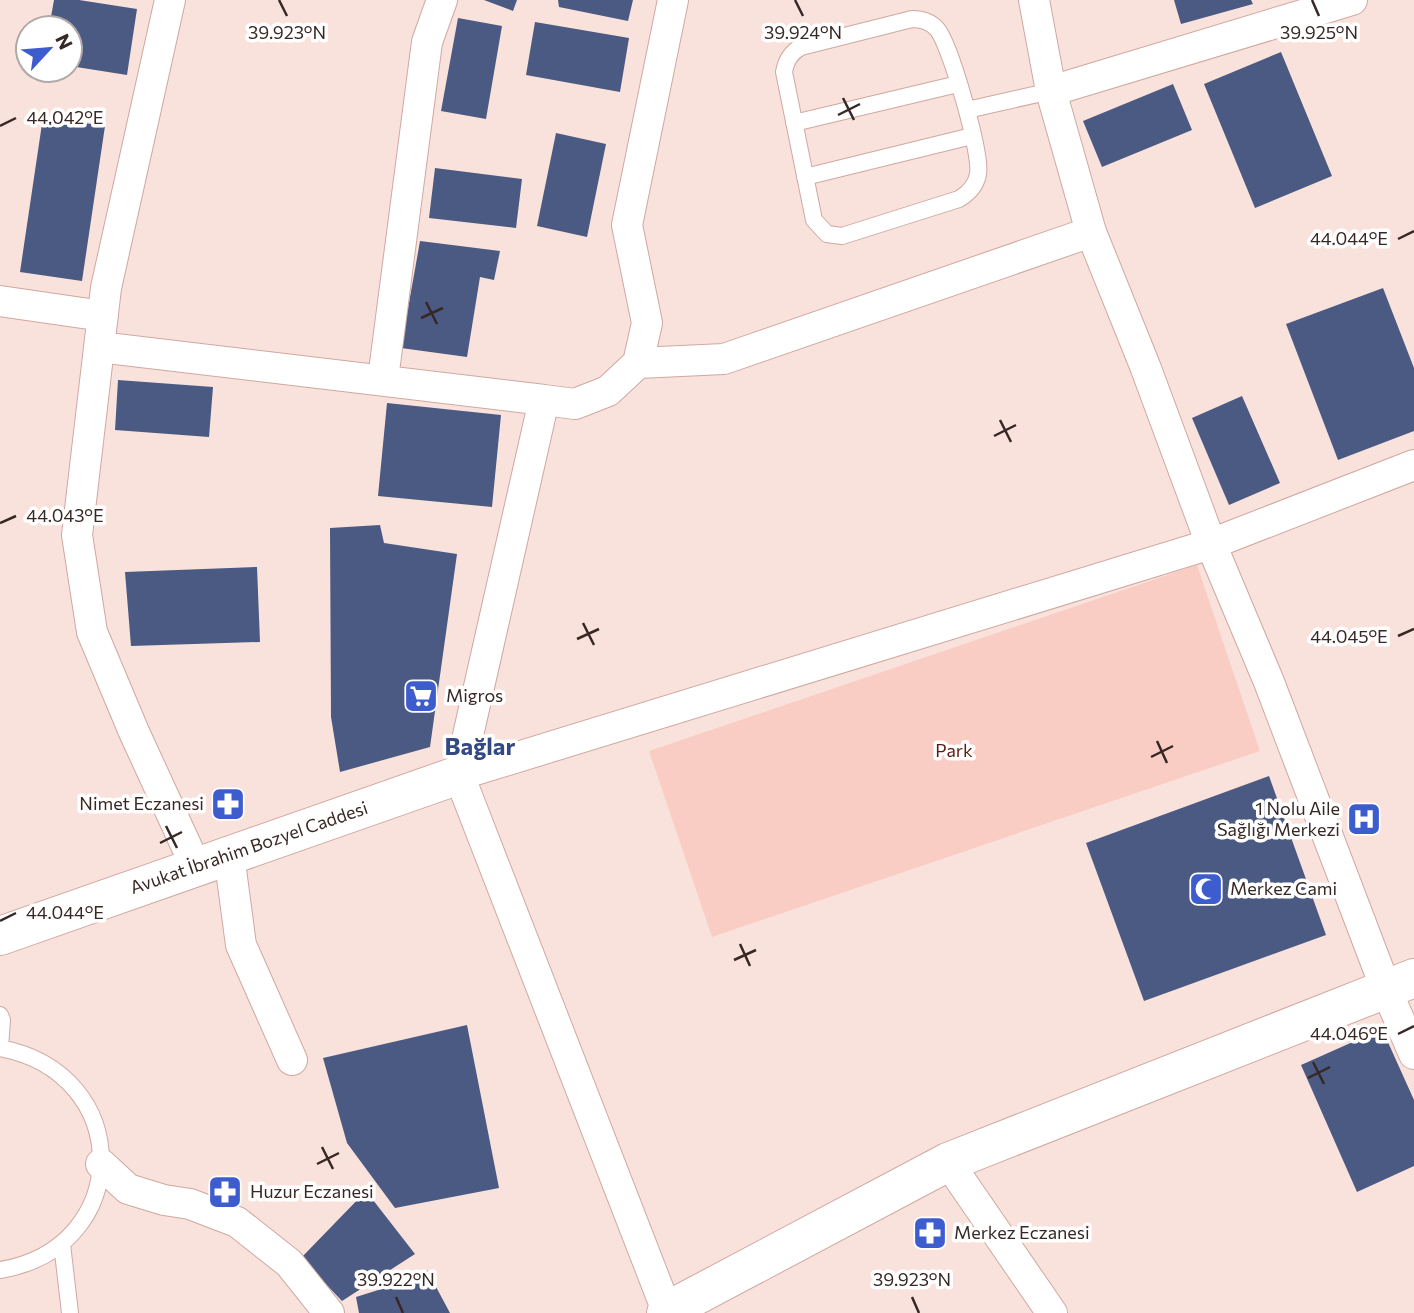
<svg xmlns="http://www.w3.org/2000/svg" width="1414" height="1313" font-family="Commissioner,sans-serif">
<rect width="100%" height="100%" fill="#fae2dc"/>
<path fill="#f9cdc3" d="M1197,565L1260,751L712,937L649,751Z"/>
<path fill="#4a5a82" d="M54,0H79L137,9L127,75L70,66V28H49Z
M484,0H517L513,11Z
M558,0H633L628,21L559,7Z
M1174,0H1251L1253,4L1181,24Z
M458,18L502,26L486,119L441,111Z
M535,22L629,38L620,92L526,75Z
M1281,52L1332,176L1255,208L1204,84Z
M1173,84L1192,130L1102,167L1083,121Z
M43,117L105,126L82,281L20,272Z
M556,133L606,144L587,237L537,226Z
M435,168L522,179L516,228L429,218Z
M420,241L500,251L494,280L480,277L467,357L401,348Z
M1383,288L1414,368V431L1338,460L1286,324Z
M118,380L213,387L209,437L115,430Z
M1242,396L1280,483L1229,505L1192,418Z
M387,403L501,415L492,507L378,496Z
M380,525L384,543L457,554L430,747L340,772L331,717L330,528Z
M257,567L260,642L131,646L125,572Z
M1269,776L1326,935L1144,1001L1086,843Z
M467,1025L499,1188L395,1208L347,1143L323,1058Z
M1382,1029L1414,1100V1166L1357,1192L1301,1065Z
M366,1191L415,1254L342,1301L301,1258Z
M427,1270L450,1313H359L356,1297L391,1286Z"/>
<g fill="none" stroke-linecap="round" stroke-linejoin="round">
<g stroke="#cfa8a0" stroke-width="18">
<path id="lane" d="M912,19C922,19 930,21 937,29C950,44 982,154 978,174C976,186 969,193 959,199L842,236L827,234L814,220L784,72C786,61 790,53 801,47Z
M967,110L1051,91
M794,123L958,84
M805,177L972,136
M0,1015L2,1020L0,1048
M0,1048C135,1073 134,1248 0,1270
M62,1244L70,1313"/>
</g>
<g stroke="#cfa8a0" stroke-width="32">
<path id="street" d="M170,0L106,288L77,535L92,632L134,732L196,867
M1034,0L1051,91L1091,232L1145,366L1211,544L1269,682L1386,989L1414,1054
M1051,91L1352,0
M0,301L103,316
M99,347L544,400
M638,363L724,359L1091,232
M383,379L427,42L442,0
M459,775L1211,544L1414,465
M229,855L241,945L292,1060
M948,1162L1052,1313
M101,1164L128,1189L164,1200L190,1204L237,1222L289,1263L329,1313
M662,1313L667,1311L459,775L544,400L575,404L608,391L638,363L647,323L627,225L673,0"/>
</g>
<g stroke="#cfa8a0" stroke-width="40">
<path id="secondary" d="M0,936L459,775
M667,1311L948,1162L1414,978"/>
</g>
<use href="#lane" stroke="#fff" stroke-width="16"/>
<use href="#street" stroke="#fff" stroke-width="30"/>
<use href="#secondary" stroke="#fff" stroke-width="38"/>
</g>
<path fill="none" stroke="#372825" stroke-width="2.5" d="M279,0L287,16M795,0L803,16M1312,0L1319,16M843,98L854,120M838,115L860,104M0,126L16,118M1398,239L1414,231M426,302L437,324M421,318L443,308M1000,420L1011,442M994,436L1016,425M0,523L16,516M583,623L594,645M1398,636L1414,629M577,639L599,629M1157,741L1167,763M1151,757L1173,746M166,826L177,848M160,843L182,832M0,921L16,913M740,944L750,966M734,960L756,950M1398,1034L1414,1026M1313,1062L1324,1084M1308,1078L1330,1067M322,1147L333,1169M317,1164L339,1153M396,1297L403,1313M912,1297L919,1313"/>
<defs>
<g id="supermarket-square" transform="scale(1.75)"><rect x="-9" y="-9" width="18" height="18" rx="4" fill="#3d5dcf" stroke="#fff"/><path d="M-6-5.5h2.5l.6 2H6L4.5 2H-2.5L-4.4-4H-6ZM-1.5 3.2a1.3 1.3 0 1 0 .1 0ZM3 3.2a1.3 1.3 0 1 0 .1 0Z" fill="#fff"/></g>
<g id="pharmacy-square" transform="scale(1.75)"><rect x="-9" y="-9" width="18" height="18" rx="4" fill="#3d5dcf" stroke="#fff"/><path d="M-2-6h4v4h4v4h-4v4h-4v-4h-4v-4h4Z" fill="#fff"/></g>
<g id="hospital-square" transform="scale(1.75)"><rect x="-9" y="-9" width="18" height="18" rx="4" fill="#3d5dcf" stroke="#fff"/><path d="M-5-5h3v3.5h4V-5h3V5h-3V1.5h-4V5h-3Z" fill="#fff"/></g>
<g id="mosque-square" transform="scale(1.75)"><rect x="-9" y="-9" width="18" height="18" rx="4" fill="#3d5dcf" stroke="#fff"/><path d="M3.5-4.9A6 6 0 1 0 3.5 4.9A5 5 0 1 1 3.5-4.9Z" fill="#fff"/></g>
</defs>
<g fill-rule="evenodd">
<use href="#supermarket-square" x="421" y="696"/>
<use href="#pharmacy-square" x="228" y="804"/>
<use href="#hospital-square" x="1364" y="819"/>
<use href="#mosque-square" x="1206" y="889"/>
<use href="#pharmacy-square" x="225" y="1192"/>
<use href="#pharmacy-square" x="930" y="1233"/>
</g>
<g text-anchor="middle" stroke-width="7" stroke-linejoin="round" paint-order="stroke">
<g font-size="18" fill="#372825" stroke="#fff" text-anchor="start">
<text x="446" y="702">Migros</text>
<text x="204" y="810" text-anchor="end">Nimet Eczanesi</text>
<text x="1340" y="815" text-anchor="end">1 Nolu Aile<tspan x="1340" dy="21">Sağlığı Merkezi</tspan></text>
<text x="1230" y="895">Merkez Cami</text>
<text x="250" y="1198">Huzur Eczanesi</text>
<text x="954" y="1239">Merkez Eczanesi</text>
</g>
<g font-size="18" fill="#5c1a0e" stroke="#fff">
<text x="954" y="757">Park</text>
</g>
<g font-size="18" fill="#372825" stroke="#fff">
<text transform="translate(249 848) rotate(-19)" y="6">Avukat İbrahim Bozyel Caddesi</text>
</g>
<g font-size="24" font-weight="bold" fill="#344882" stroke="#fff">
<text x="480" y="755">Bağlar</text>
</g>
</g>
<g font-size="18" text-anchor="middle" fill="#372825" stroke="#fff" stroke-width="7" stroke-linejoin="round" paint-order="stroke">
<text x="287" y="39">39.923°N</text>
<text x="803" y="39">39.924°N</text>
<text x="1319" y="39">39.925°N</text>
<text x="65" y="124">44.042°E</text>
<text x="1349" y="245">44.044°E</text>
<text x="65" y="522">44.043°E</text>
<text x="1349" y="643">44.045°E</text>
<text x="65" y="919">44.044°E</text>
<text x="1349" y="1040">44.046°E</text>
<text x="396" y="1286">39.922°N</text>
<text x="912" y="1286">39.923°N</text>
</g>
<g transform="translate(49 49) rotate(64)"><circle r="33" fill="#ffffff" stroke="#afa9a8" stroke-width="2"/>
<path d="M0-5L12 26L0 18L-12 26Z" fill="#3d5dcf"/>
<text y="-10" font-size="19" font-weight="bold" text-anchor="middle" fill="#372825">N</text>
</g>
</svg>
